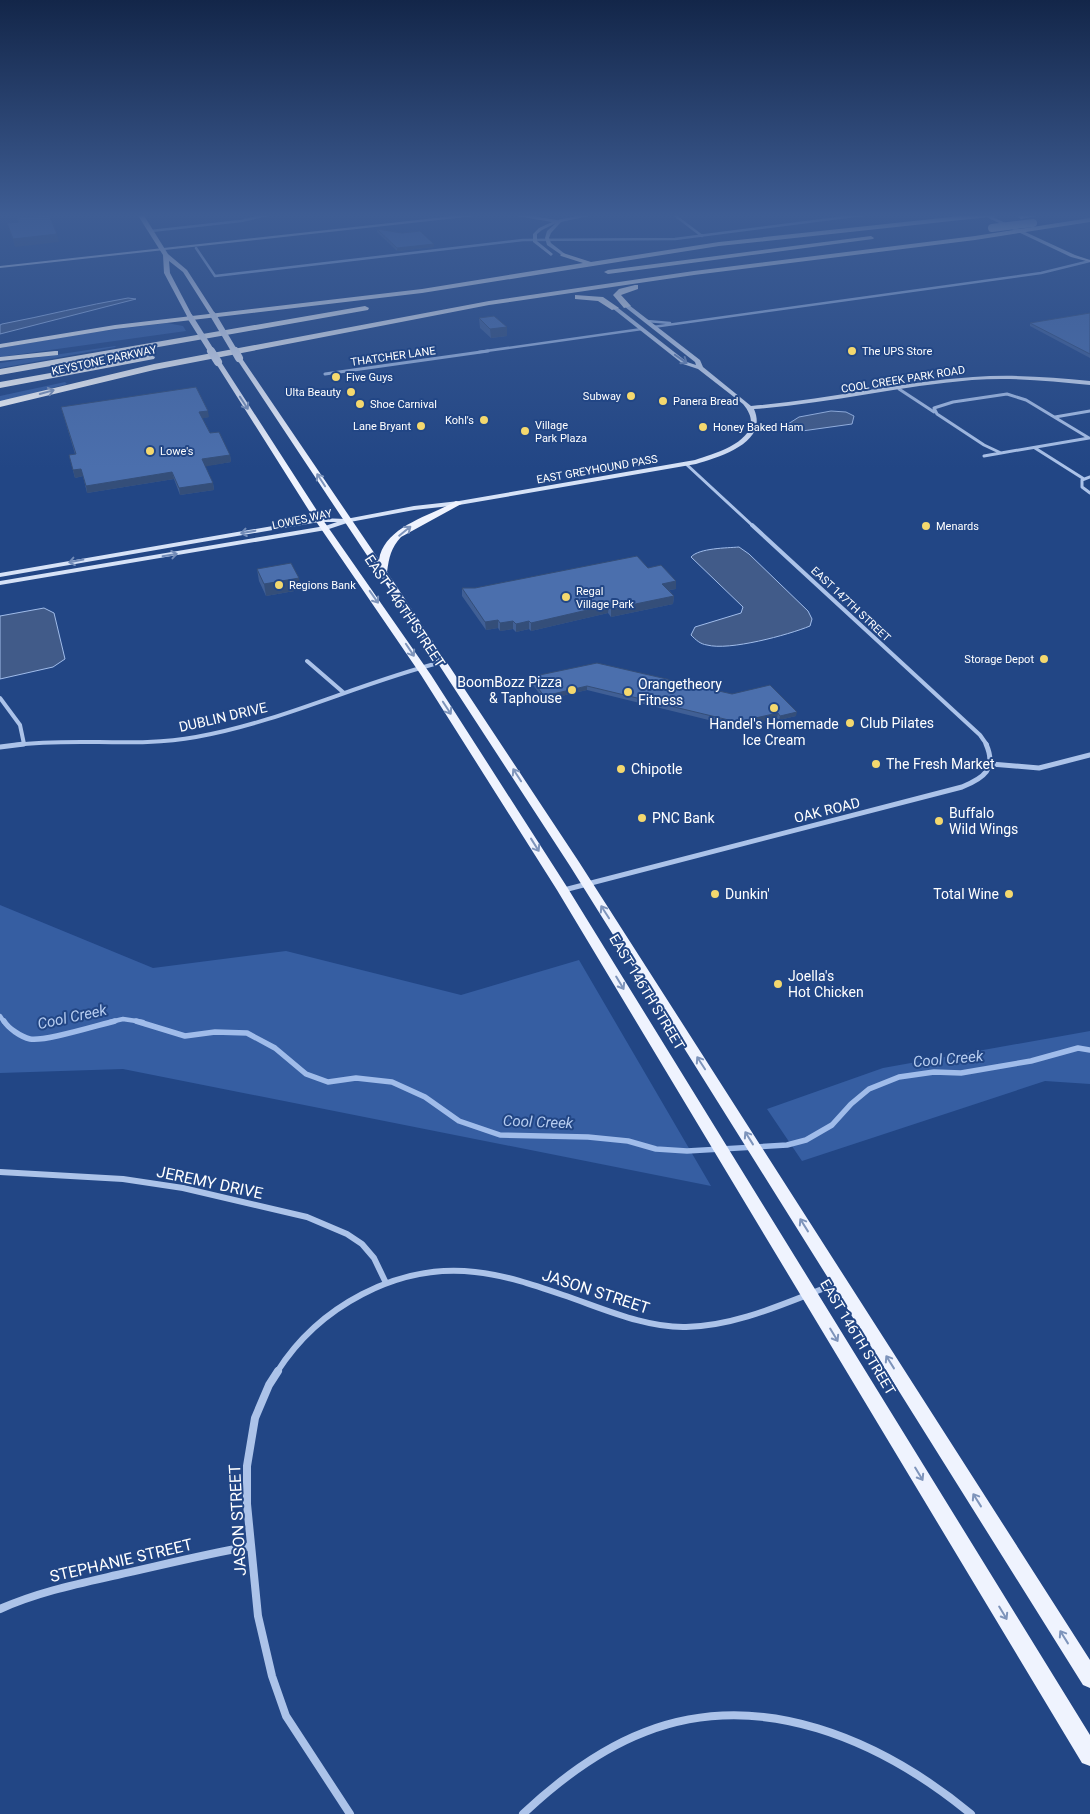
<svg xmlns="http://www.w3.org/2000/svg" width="1090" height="1814" font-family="Roboto,sans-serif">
<rect width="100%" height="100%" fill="#224685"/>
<path fill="#365ea2" d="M167,323L183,326L186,331L0,357V348L94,332Z
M115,346L116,347L0,368V363Z
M65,382L67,384L0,402V396Z
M0,905L153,968L286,951L461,995L579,960L711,1186L123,1069L0,1073Z
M1090,1031V1084L1045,1081L802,1161L767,1109L883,1068Z"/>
<path fill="#415b89" stroke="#a0bcea" d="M128,298L136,299L0,334V325L2,324C45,316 86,305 128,298Z
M831,411L846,412L854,416L852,424L802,431H795L788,424L799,417Z
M739,547L749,554L808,611L812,619L810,626C788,635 729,651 707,645C700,644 696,640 691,635L695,627L741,613L743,607L691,557C699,548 727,548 739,547Z
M44,608L54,613L65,659L53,667L0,679V616Z"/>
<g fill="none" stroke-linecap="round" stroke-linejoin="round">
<path stroke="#a0bcea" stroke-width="4.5" d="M0,1016L4,1022
M110,1022L123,1019L143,1022"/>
<path stroke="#a0bcea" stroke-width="5.5" d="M4,1021C8,1028 21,1037 30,1039C44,1042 98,1025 115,1021
M136,1021L185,1036L215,1032L247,1033L275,1048L306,1074L328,1082L356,1078L392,1082L425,1097L459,1121L500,1135L588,1137L628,1141L656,1149L687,1151L787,1145L806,1140L832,1125L851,1104L869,1089L899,1077L934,1072L961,1073L1031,1061L1078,1048L1090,1050"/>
<path stroke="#acc3e9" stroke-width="2.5" d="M673,214L702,236
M151,231L241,221L272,214
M196,248L215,276L523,240L675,239L870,214
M647,321L670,323
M653,327L1041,273L1090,261
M479,352L642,329"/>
<path stroke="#acc3e9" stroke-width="3" d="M325,374L488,351
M899,389L934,412
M1007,394L1026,400L1089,438L1001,453L984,445L937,414L934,408L953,402Z
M1055,417L1090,411
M1035,448L1084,479
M984,456L1001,453
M686,464L753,526
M1090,477L1082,480V487L1090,493"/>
<path stroke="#acc3e9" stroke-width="4" d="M752,525L980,735L987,745
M307,661L344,693
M0,698L20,725L24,744
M15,745C75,737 136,748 196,737C281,722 359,683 442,662"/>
<path stroke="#acc3e9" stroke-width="5" d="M0,747L24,744
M991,764L1039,768L1090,755
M564,890L962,787C984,778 997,769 986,744"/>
<path stroke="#acc3e9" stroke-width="6" d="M0,1172L123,1179L183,1188L307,1217L347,1234L362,1244L374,1258L386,1283
M277,1372C318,1307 397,1263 475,1272C505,1275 534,1285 563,1295C602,1308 645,1328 686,1327C739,1326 789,1301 838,1283"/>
<path stroke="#acc3e9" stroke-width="8" d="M278,1371L269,1385L255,1418L247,1466V1504L258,1616L272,1676L286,1716L350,1814
M0,1609C38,1592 77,1584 117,1575C162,1565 206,1554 251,1546
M523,1814C559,1780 598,1750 645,1732C761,1687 881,1740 971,1814"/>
<path fill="#d6e2f7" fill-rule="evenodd" d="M472,214H519L557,220L587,214H598L561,222L551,233L549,238L551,243L565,254L563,256L547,245L545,238L547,231L556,223L542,230L537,234V241L553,254L551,256L533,242V234L539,228L552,222L517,216H475L0,268V266Z
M980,214H986L1075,255L1090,260V262L1071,257Z
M625,305H629L700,360L703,367L751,406C825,400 898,382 973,377C1012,374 1051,377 1090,381V385C1051,381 1012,377 972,380C899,386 827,404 754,409C769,443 719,457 696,464L459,505L414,510L350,522L326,530L0,585V581L325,526L337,522H319L0,577V573L319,518L346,519L414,506L459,501L695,460C718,453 771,437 743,404L698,369L683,364L612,308L617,307L687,362L696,365L695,362L625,307Z"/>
<path fill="#eff3fe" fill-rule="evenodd" d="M137,214H143L168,254L187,270L216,315L215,316H211L183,272L169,261L170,273L193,317L188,318L164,273L163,255Z
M237,357H241L379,560C384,526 431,516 456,501L463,503L401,537C391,548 389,557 387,572L579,862L1090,1660V1688L1083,1685L570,866L398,602L236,358Z
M216,361L221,362L323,520L431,675L567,887L1090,1735V1766L1082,1763L557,890L421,675L315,520L215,362Z"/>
<path fill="#fff" fill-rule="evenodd" d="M979,214H1001L998,216L719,246L422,293L115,329L0,348V344L115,325L422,289L583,263L561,256L560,255L563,253L591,262L719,242Z
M1047,214L1021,219L1018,217L1029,214Z
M1090,218V222L975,240L694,275L489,305L154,370L0,407V401L154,364L489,301L694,271L975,236Z
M871,236L874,238L873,239L608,274L604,272L608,270Z
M635,285H638V289L621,295L631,306L624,308L613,295L619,289Z
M575,295L603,297L619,308L612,310L598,301L575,299Z
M365,306L369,308L368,310L0,375V369Z
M55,351H58V355L0,361V357Z
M151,355L155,357L154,359L0,388V382Z"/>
<path stroke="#eff3fe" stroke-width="6" d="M213,315L235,352
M190,317L212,352"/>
<path stroke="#eff3fe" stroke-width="8" d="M211,351L218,362
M235,351L239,358"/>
<path stroke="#fff" stroke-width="8" d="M992,228L1033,223"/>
</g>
<path fill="#405f95" d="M377,229L434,244V247L397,251L377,232Z
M1090,313V358L1030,326V323Z
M479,318L507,336L491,338L480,328Z
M61,407L209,417L202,418L210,433L230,455L231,462L205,466L213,483L214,490L180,495L174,479L87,493L83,476L75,478L69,455L75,454Z
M257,569L299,578L300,590L266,596L259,581Z
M676,581V589L669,590L674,596L673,604L611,617L608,613L531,631L529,629L516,632L513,629L500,631L498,628L486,630L462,596V588H475Z
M530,677L796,716L779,720L777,718L737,727L587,690L544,700L530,681Z"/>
<path fill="#344e79" d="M57,234L59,242L15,247L13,239Z
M434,244V247L397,251V248Z
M507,327V336L491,338L490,329Z
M208,411L209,417L200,419L199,412Z
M230,455L231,462L203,467L202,459Z
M81,469L83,476L75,478L73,470Z
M172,472L174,479L87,493L86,486Z
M213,483L214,490L180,495L179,488Z
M299,578L300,590L266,596L264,584Z
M676,581V589L662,591V584Z
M674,596L673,604L611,617V609Z
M609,605L608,613L531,631V623Z
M498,620V628L486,630L485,622Z
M513,621V629L500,631V623Z
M529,621V629L516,632V624Z
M587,686V690L544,700V696Z
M797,712L796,716L779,720L780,716Z
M778,713L777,718L737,727V722Z"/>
<path fill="#4b6fad" stroke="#344e79" d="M49,215L57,234L13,239L7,223L19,222L17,218Z
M377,229L402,233L420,231L434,244L397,248Z
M1090,313V354L1030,323Z
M494,316L507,327L490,329L479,318Z
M196,387L208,411L199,412L210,433L219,432L230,455L202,459L213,483L179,488L172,472L86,486L81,469L73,470L69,455L76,454L61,407Z
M637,556L648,568L661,565L676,581L662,584L674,596L611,609L609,605L531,623L529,621L516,624L513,621L500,623L498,620L485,622L462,588H475Z
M291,563L299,578L264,584L257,569Z
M597,663L732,694L770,685L797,712L780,716L778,713L737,722L587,686L544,696L530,677Z"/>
<defs><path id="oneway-shaft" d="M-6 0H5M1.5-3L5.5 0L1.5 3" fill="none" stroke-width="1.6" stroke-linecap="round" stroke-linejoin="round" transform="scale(1.25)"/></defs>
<g stroke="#738cb8">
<use href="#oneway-shaft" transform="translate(681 359) rotate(35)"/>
<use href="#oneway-shaft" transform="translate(248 532) rotate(170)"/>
<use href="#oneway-shaft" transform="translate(170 555) rotate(-9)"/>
<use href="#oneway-shaft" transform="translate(76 561) rotate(169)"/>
</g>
<use stroke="#8599bc" href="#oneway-shaft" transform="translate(47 392) rotate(-15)"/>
<g stroke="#7e94bb">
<use href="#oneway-shaft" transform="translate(244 403) rotate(57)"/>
<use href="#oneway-shaft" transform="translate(321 480) rotate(-123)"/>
<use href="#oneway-shaft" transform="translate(405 531) rotate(-39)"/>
<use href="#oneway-shaft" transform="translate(374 597) rotate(55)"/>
<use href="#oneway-shaft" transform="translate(410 650) rotate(56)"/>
<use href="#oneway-shaft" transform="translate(447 708) rotate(57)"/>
<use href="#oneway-shaft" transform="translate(517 775) rotate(-123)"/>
<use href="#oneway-shaft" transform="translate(535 845) rotate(58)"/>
<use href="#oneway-shaft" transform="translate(605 912) rotate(-123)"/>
<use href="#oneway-shaft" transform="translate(620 983) rotate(59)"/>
<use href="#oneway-shaft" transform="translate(701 1063) rotate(-123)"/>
<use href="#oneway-shaft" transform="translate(749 1138) rotate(-122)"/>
<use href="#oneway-shaft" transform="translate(804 1225) rotate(-122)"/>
<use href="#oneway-shaft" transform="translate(834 1335) rotate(59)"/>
<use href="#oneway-shaft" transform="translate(890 1362) rotate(-122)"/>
<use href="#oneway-shaft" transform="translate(919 1474) rotate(59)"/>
<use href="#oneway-shaft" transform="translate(977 1500) rotate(-122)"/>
<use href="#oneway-shaft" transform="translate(1003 1613) rotate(59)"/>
<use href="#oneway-shaft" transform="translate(1064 1637) rotate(-122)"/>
</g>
<linearGradient id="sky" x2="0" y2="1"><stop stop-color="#132649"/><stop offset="0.46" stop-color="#3e5d94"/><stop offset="1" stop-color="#3e5d94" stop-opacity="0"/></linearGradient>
<rect width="1090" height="468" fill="url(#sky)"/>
<g fill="#f4d86e" stroke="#224685" stroke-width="2">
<circle cx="852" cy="351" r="5"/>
<circle cx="336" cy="377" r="5"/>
<circle cx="351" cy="392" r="5"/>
<circle cx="631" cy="396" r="5"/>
<circle cx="663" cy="401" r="5"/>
<circle cx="360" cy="404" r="5"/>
<circle cx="484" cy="420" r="5"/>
<circle cx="421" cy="426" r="5"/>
<circle cx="703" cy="427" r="5"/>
<circle cx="525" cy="431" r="5"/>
<circle cx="150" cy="451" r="5"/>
<circle cx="926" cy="526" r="5"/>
<circle cx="279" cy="585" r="5"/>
<circle cx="566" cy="597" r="5"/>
<circle cx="1044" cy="659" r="5"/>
<circle cx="572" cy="690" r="5"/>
<circle cx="628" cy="692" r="5"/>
<circle cx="774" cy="708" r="5"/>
<circle cx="850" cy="723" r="5"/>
<circle cx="876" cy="764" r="5"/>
<circle cx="621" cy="769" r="5"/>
<circle cx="642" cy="818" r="5"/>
<circle cx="939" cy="821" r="5"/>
<circle cx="715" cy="894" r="5"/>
<circle cx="1009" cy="894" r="5"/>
<circle cx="778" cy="984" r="5"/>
</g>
<g text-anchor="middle" stroke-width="4" stroke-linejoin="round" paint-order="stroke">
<g font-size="11" fill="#fff" stroke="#224685" text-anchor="start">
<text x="862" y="355">The UPS Store</text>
<text x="346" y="381">Five Guys</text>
<text x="341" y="396" text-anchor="end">Ulta Beauty</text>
<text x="621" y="400" text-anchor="end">Subway</text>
<text x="673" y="405">Panera Bread</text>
<text x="370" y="408">Shoe Carnival</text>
<text x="474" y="424" text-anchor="end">Kohl's</text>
<text x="535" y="429">Village<tspan x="535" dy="13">Park Plaza</tspan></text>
<text x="411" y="430" text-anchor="end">Lane Bryant</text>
<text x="713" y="431">Honey Baked Ham</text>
<text x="160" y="455">Lowe's</text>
<text x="936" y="530">Menards</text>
<text x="289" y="589">Regions Bank</text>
<text x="576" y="595">Regal<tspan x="576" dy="13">Village Park</tspan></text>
<text x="1034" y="663" text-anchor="end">Storage Depot</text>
</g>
<g font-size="11" fill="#fff" stroke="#224685">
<text transform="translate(393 356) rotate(-8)" y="4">THATCHER LANE</text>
<text transform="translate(104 360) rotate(-12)" y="4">KEYSTONE PARKWAY</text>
<text transform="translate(903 379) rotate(-9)" y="4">COOL CREEK PARK ROAD</text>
<text transform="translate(597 469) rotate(-10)" y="4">EAST GREYHOUND PASS</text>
<text transform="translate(302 519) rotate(-12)" y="4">LOWES WAY</text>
<text transform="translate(851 604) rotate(43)" y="4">EAST 147TH STREET</text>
</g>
<g font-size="14" fill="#fff" stroke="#224685">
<text transform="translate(405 611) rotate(56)" y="5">EAST 146TH STREET</text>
<text transform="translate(223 717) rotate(-13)" y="5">DUBLIN DRIVE</text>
<text transform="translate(827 810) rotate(-14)" y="5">OAK ROAD</text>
<text transform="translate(647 992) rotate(59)" y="5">EAST 146TH STREET</text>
<text transform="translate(858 1337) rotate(59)" y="5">EAST 146TH STREET</text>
</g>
<g font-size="14" fill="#fff" stroke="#224685" text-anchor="start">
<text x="562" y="687" text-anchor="end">BoomBozz Pizza<tspan x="562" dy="16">&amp; Taphouse</tspan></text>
<text x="638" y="689">Orangetheory<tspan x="638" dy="16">Fitness</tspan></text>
<text x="860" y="728">Club Pilates</text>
<text x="774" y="729" text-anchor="middle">Handel's Homemade<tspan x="774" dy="16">Ice Cream</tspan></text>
<text x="886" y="769">The Fresh Market</text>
<text x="631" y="774">Chipotle</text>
<text x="949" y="818">Buffalo<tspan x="949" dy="16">Wild Wings</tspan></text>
<text x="652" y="823">PNC Bank</text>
<text x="725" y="899">Dunkin'</text>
<text x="999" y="899" text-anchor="end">Total Wine</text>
<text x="788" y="981">Joella's<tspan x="788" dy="16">Hot Chicken</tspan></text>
</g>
<g font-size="15" font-style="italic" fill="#b7cdf0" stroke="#224685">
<text transform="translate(72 1017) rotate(-12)" y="5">Cool Creek</text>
<text transform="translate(948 1059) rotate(-5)" y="5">Cool Creek</text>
<text transform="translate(538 1122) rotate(2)" y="5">Cool Creek</text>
</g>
<g font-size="16" fill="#fff" stroke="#224685">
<text transform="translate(210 1182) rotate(12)" y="6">JEREMY DRIVE</text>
<text transform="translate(596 1291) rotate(18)" y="6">JASON STREET</text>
<text transform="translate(237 1520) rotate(-93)" y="6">JASON STREET</text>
<text transform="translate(121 1560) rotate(-13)" y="6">STEPHANIE STREET</text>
</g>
</g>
</svg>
